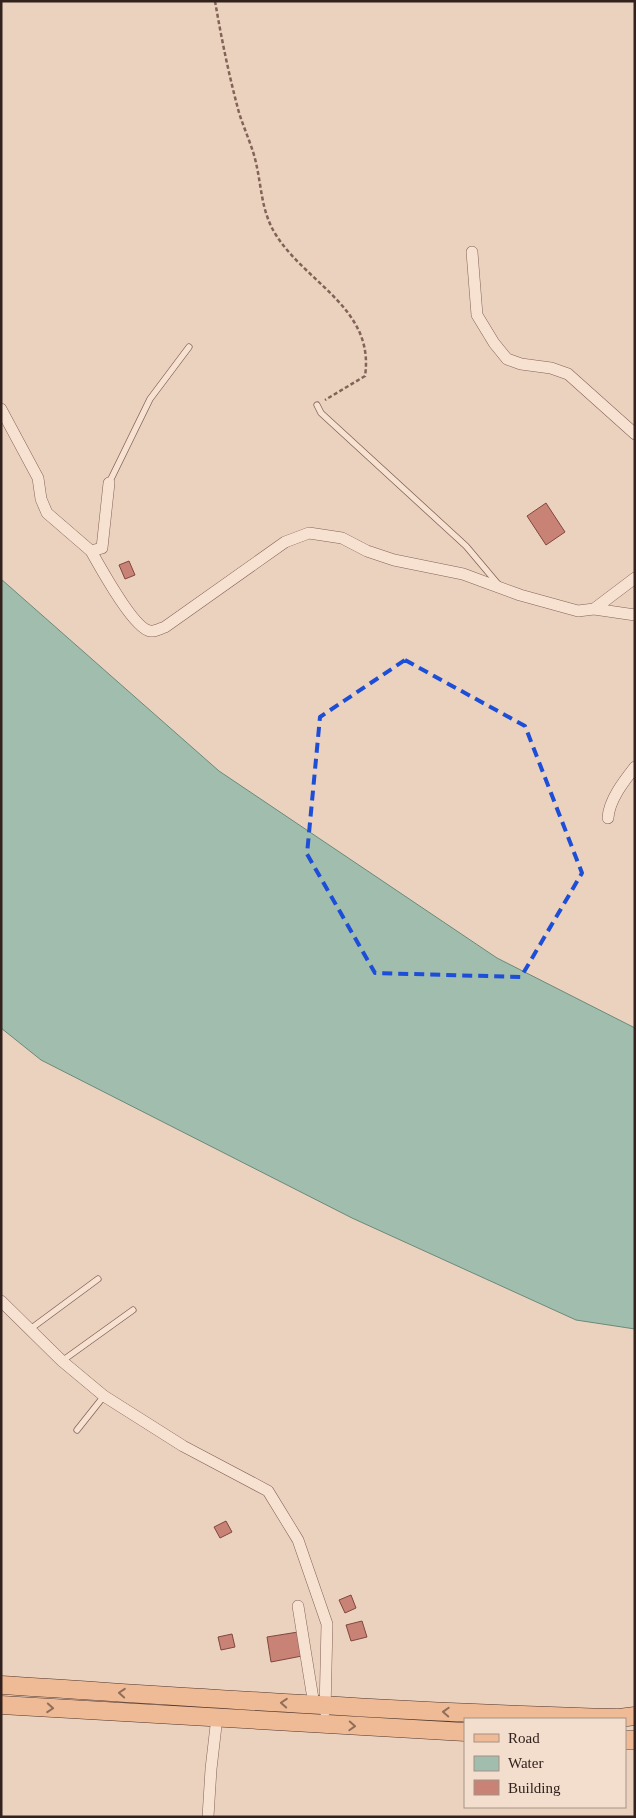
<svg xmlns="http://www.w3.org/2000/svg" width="636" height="1818" font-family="'Times New Roman',serif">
<rect width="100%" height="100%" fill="#ebd2be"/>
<path fill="#a1bdad" stroke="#6a8a79" d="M1,579L219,771L497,958L635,1028V1329L576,1320L352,1218L41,1060L1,1028Z"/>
<path fill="#c88276" stroke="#80473f" d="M546,503L565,532L546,545L527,516Z
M129,561L135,575L125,579L119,565Z
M226,1521L232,1532L220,1538L214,1527Z
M351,1595L356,1608L345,1613L339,1600Z
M362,1621L367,1637L351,1641L346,1625Z
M298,1632L302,1656L271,1662L267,1637Z
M232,1634L235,1647L221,1650L218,1637Z"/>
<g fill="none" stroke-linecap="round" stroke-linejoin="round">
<g stroke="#826358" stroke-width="7">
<path id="lane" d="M317,405L321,413L466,546L498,584
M109,483L150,399L189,347
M29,1330L98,1279
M62,1361L133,1310
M77,1430L104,1396"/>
</g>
<g stroke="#826358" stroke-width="12">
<path id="street" d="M472,252L477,315L494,343L507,359L521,364L551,368L568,374L635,434
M1,409L38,478L41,499L47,513L91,551
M109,483L102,548L91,551C100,567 134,629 150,631C155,632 161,628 165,627L285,542L309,533L342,538L367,551L394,560L463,574L520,595L578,611L594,609L635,615
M594,609L635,578
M608,818C609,800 624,781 635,767
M1,1301L62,1361L104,1396L183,1446L268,1491L298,1540L327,1624L325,1711
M298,1606L314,1705
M208,1817L211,1769L217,1717"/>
</g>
<g stroke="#50342c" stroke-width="19">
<path id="primary" d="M1,1685C207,1698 413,1713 619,1718L635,1716
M1,1705L465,1732
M625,1740H635"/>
</g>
<path stroke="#826358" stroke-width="2.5" stroke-dasharray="4 2.5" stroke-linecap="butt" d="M215,1C221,36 228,71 237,105C241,122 249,138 254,155C262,183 260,210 276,235C307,284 375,309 365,376L325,400"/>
<use href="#lane" stroke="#f7e1d1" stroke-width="5.5"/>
<use href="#street" stroke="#f7e1d1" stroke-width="11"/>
<use href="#primary" stroke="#eebb96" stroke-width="18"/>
</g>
<defs><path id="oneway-chevron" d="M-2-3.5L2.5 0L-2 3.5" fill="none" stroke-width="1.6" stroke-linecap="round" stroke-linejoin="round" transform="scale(1.25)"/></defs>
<g stroke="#906e59">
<use href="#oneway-chevron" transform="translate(122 1693) rotate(-176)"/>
<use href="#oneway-chevron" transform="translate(284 1703) rotate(-176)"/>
<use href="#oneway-chevron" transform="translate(50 1708) rotate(4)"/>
<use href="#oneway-chevron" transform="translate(446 1712) rotate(-177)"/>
<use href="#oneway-chevron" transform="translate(352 1726) rotate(3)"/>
</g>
<path fill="none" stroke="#1d4ed8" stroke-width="4" stroke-dasharray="10 6" stroke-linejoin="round" d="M405,660L525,726L582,873L521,977L375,973L307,854L320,717Z"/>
<rect width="636" height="1818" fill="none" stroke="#32211c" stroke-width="5"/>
<rect x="464" y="1718" width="162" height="90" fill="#f3decd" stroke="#a69286"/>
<rect x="474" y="1734" width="25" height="8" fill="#eebb96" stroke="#a69286"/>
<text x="508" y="1743" font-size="15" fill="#32211c">Road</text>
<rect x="474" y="1756" width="25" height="15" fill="#a1bdad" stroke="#a69286"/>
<text x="508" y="1768" font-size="15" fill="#32211c">Water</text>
<rect x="474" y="1780" width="25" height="15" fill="#c88276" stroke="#a69286"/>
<text x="508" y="1793" font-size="15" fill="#32211c">Building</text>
</svg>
